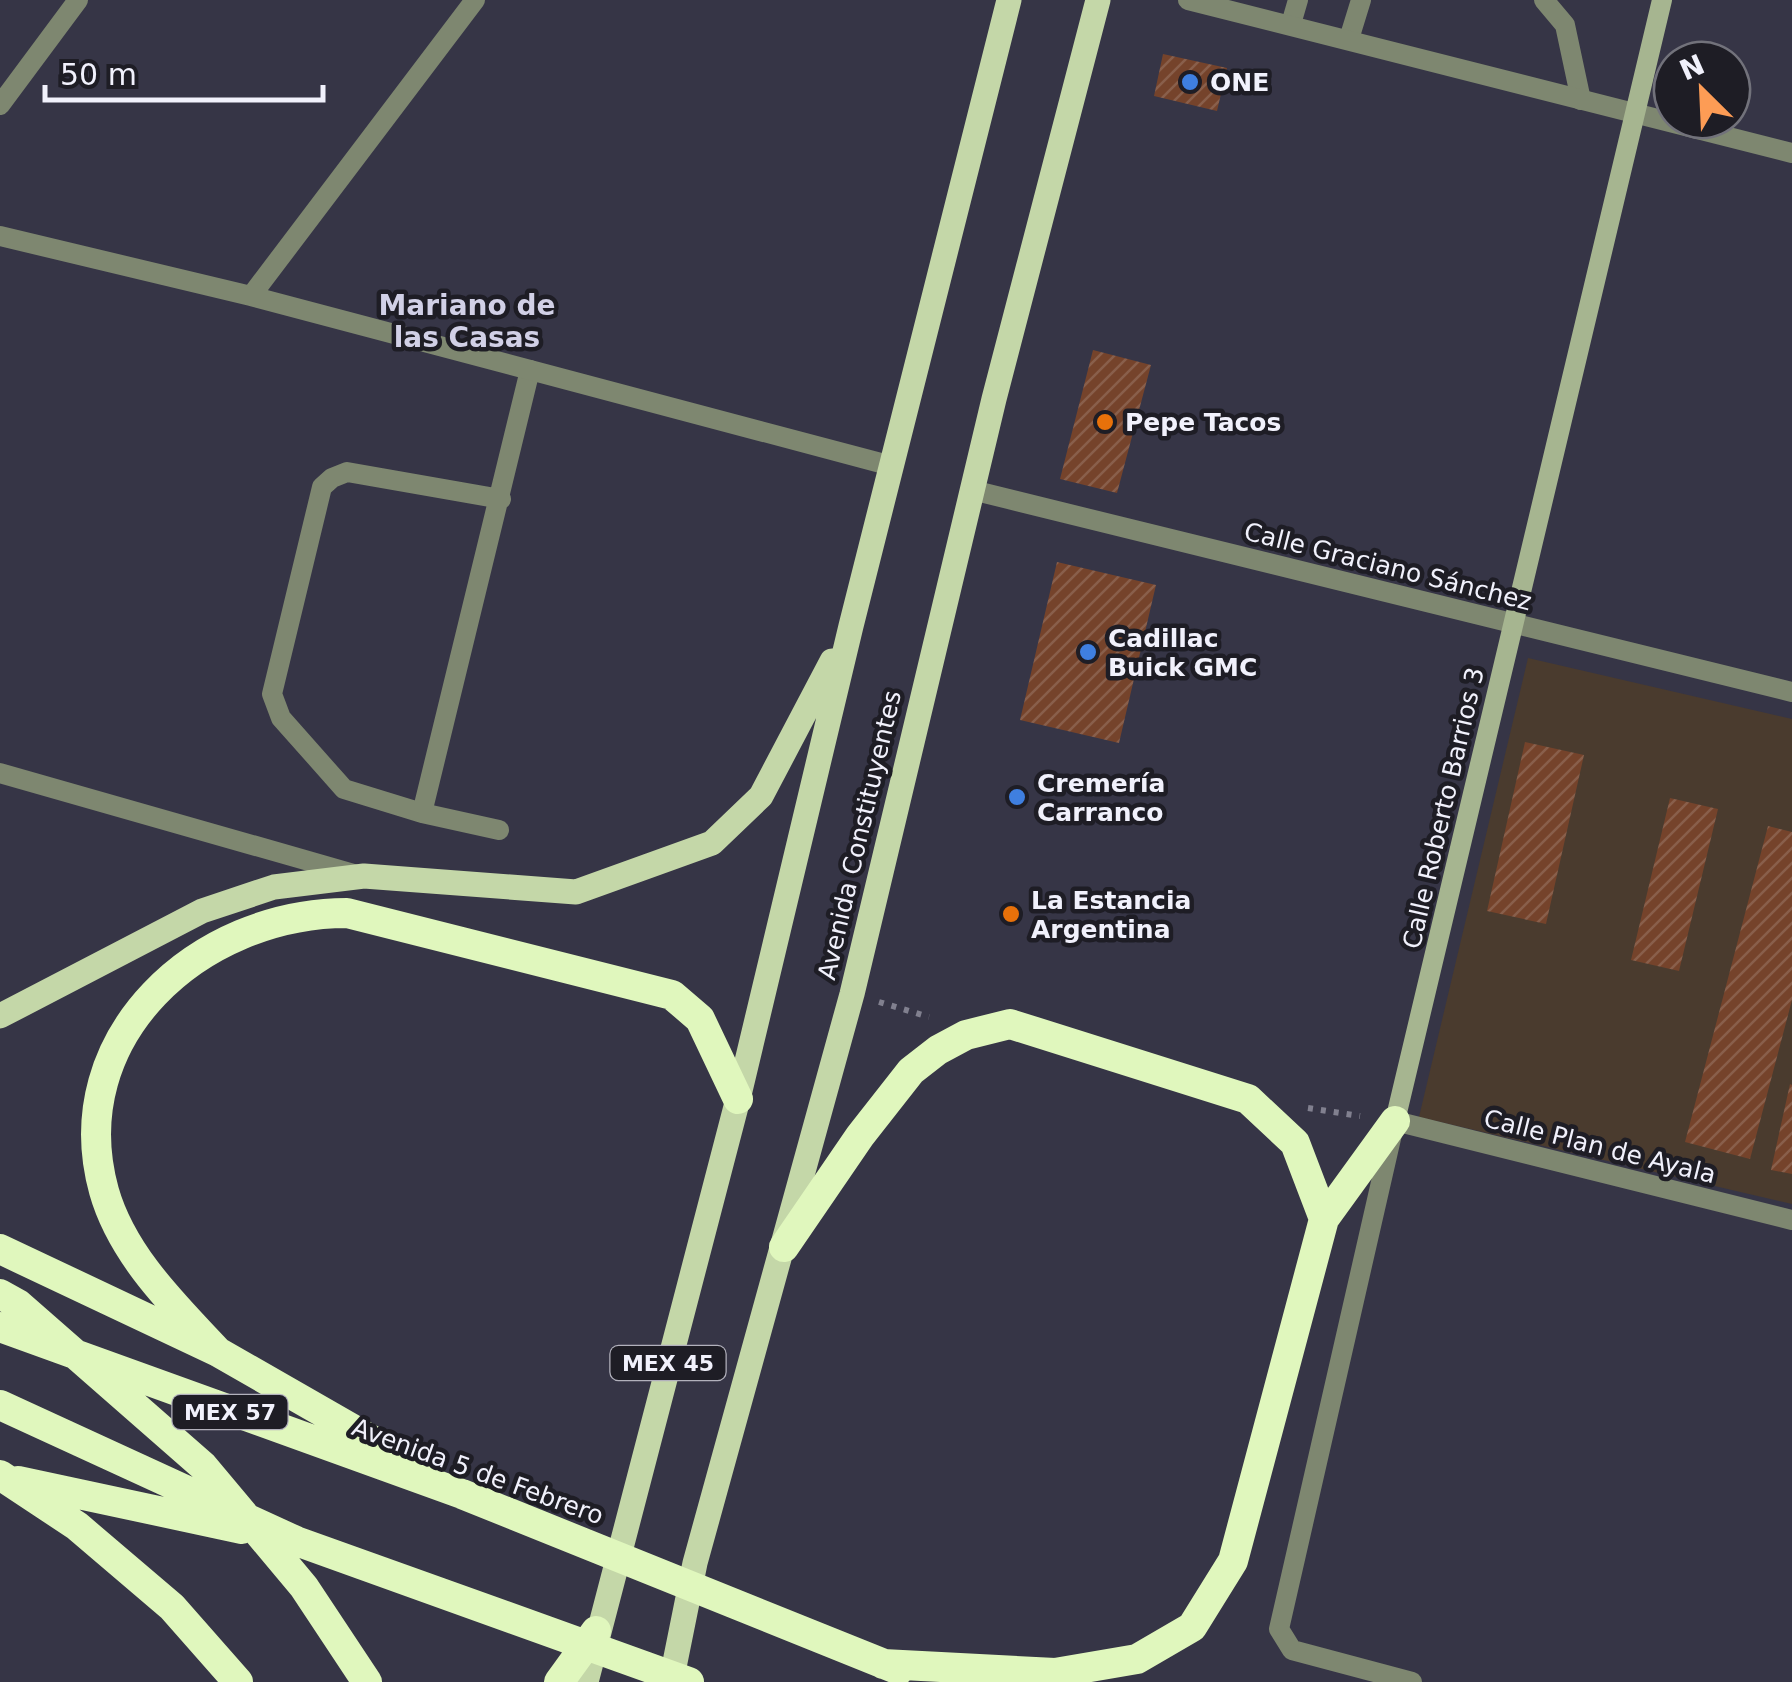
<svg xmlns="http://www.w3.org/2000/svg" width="1792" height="1682" font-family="'DejaVu Sans',sans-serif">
<defs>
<pattern id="building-hatch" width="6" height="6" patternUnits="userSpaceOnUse" patternTransform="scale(2.5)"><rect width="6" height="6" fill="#75432b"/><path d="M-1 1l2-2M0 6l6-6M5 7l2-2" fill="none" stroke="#895f4b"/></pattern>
</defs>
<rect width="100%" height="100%" fill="#363546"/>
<path fill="#4a3b2e" d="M1528,658L1792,719V1204L1419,1117Z"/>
<path fill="url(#building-hatch)" d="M1163,54L1227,68L1217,111L1154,96Z
M1093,350L1151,365L1117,493L1060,479Z
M1057,562L1156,585L1119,743L1020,720Z
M1525,742L1584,755L1546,924L1487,911Z
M1670,798L1718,809L1679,971L1631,960Z
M1768,826L1792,832V1000L1750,1159L1685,1142Z
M1790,1084L1792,1085V1174L1771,1170Z"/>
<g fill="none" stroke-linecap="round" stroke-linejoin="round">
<path stroke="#81808f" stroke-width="6" stroke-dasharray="5 8" stroke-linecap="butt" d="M879,1002L929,1017
M1308,1108L1360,1116"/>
<path stroke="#7e8770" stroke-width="20" d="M1544,0L1565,25L1581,100
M1291,24L1298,0
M1349,39L1361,0
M422,813L530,370
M499,830L422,813L344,789L281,718L272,694L322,487L332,478L347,472L501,499"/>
<path stroke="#7e8770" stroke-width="20" d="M1188,0L1792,153
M0,105L78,0
M0,236L251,296L892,466
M251,296L475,0
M972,490L1792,692
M0,773L354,874
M1412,1682L1292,1650L1279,1629L1395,1121L1792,1220"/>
<path stroke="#a6b590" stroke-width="20" d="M1395,1121L1662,0"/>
<path stroke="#c4d7a8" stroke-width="25" d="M0,1016L202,911L274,887L364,876L576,892L712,843L761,796L832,661
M586,1682L738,1099L851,626L1009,0
M671,1682L695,1563L852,994L994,399L1098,0"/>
<path stroke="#e0f7bd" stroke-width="30" d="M1324,1219L1395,1121
M784,1247L860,1136L911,1071L938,1050L966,1035L1010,1024L1248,1099L1295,1143L1324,1219L1233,1561L1192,1627L1137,1659L1055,1673L883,1664
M0,1249L218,1352L417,1466
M0,1294L18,1304L203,1466L304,1587L367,1682
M0,1327L462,1494L899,1670
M218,1352C174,1305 122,1255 104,1191C61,1036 200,913 347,913L672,995L700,1019L738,1099
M0,1405L296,1541L689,1682
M0,1475L77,1526L172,1607L238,1682
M18,1481L242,1529
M559,1682L596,1631"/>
</g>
<g fill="#3f7fe0" stroke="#1e1d25" stroke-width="4">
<circle cx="1190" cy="82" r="10"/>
<circle cx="1088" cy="652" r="10"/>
<circle cx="1017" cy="797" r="10"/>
</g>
<g fill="#e8710a" stroke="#1e1d25" stroke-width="4">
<circle cx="1105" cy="422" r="10"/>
<circle cx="1011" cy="914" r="10"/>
</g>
<g text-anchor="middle" stroke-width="9" stroke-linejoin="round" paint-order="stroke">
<g fill="#1e1d25" stroke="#b2b1bc" stroke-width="2.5">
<rect x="610.5" y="1346" width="115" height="34" rx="8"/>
<rect x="172.5" y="1395" width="115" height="34" rx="8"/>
</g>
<g font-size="22" font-weight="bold" fill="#f1f1fc">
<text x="668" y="1371">MEX 45</text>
<text x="230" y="1420">MEX 57</text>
</g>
<g font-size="25" font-weight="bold" fill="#f1f1fc" stroke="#1e1d25" text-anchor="start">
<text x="1210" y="91">ONE</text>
<text x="1125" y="431">Pepe Tacos</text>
<text x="1108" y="647">Cadillac<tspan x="1108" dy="29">Buick GMC</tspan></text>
<text x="1037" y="792">Cremería<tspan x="1037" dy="29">Carranco</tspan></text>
<text x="1031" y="909">La Estancia<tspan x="1031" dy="29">Argentina</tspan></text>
</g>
<g font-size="25" fill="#f1f1fc" stroke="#1e1d25">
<text transform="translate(1388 566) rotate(14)" y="9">Calle Graciano Sánchez</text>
<text transform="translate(1443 808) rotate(-77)" y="9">Calle Roberto Barrios 3</text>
<text transform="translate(859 835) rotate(-77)" y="9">Avenida Constituyentes</text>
<text transform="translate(1600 1146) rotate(14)" y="9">Calle Plan de Ayala</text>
<text transform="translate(478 1471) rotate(20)" y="9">Avenida 5 de Febrero</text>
</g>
<g font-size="28" font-weight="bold" fill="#d1d0e6" stroke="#1e1d25">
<text x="467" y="315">Mariano de<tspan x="467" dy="32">las Casas</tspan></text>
</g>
</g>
<g transform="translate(1702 90) rotate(336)"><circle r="48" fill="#1e1d25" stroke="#72727b" stroke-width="2.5"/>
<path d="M0-8L18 38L0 25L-18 38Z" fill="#fd9c55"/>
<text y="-15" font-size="28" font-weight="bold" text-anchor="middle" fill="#f1f1fc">N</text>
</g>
<path d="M45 85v15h278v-15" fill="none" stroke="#f1f1fc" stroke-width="5"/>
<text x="60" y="85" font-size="30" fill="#f1f1fc" stroke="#1e1d25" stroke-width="8" paint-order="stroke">50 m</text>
</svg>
